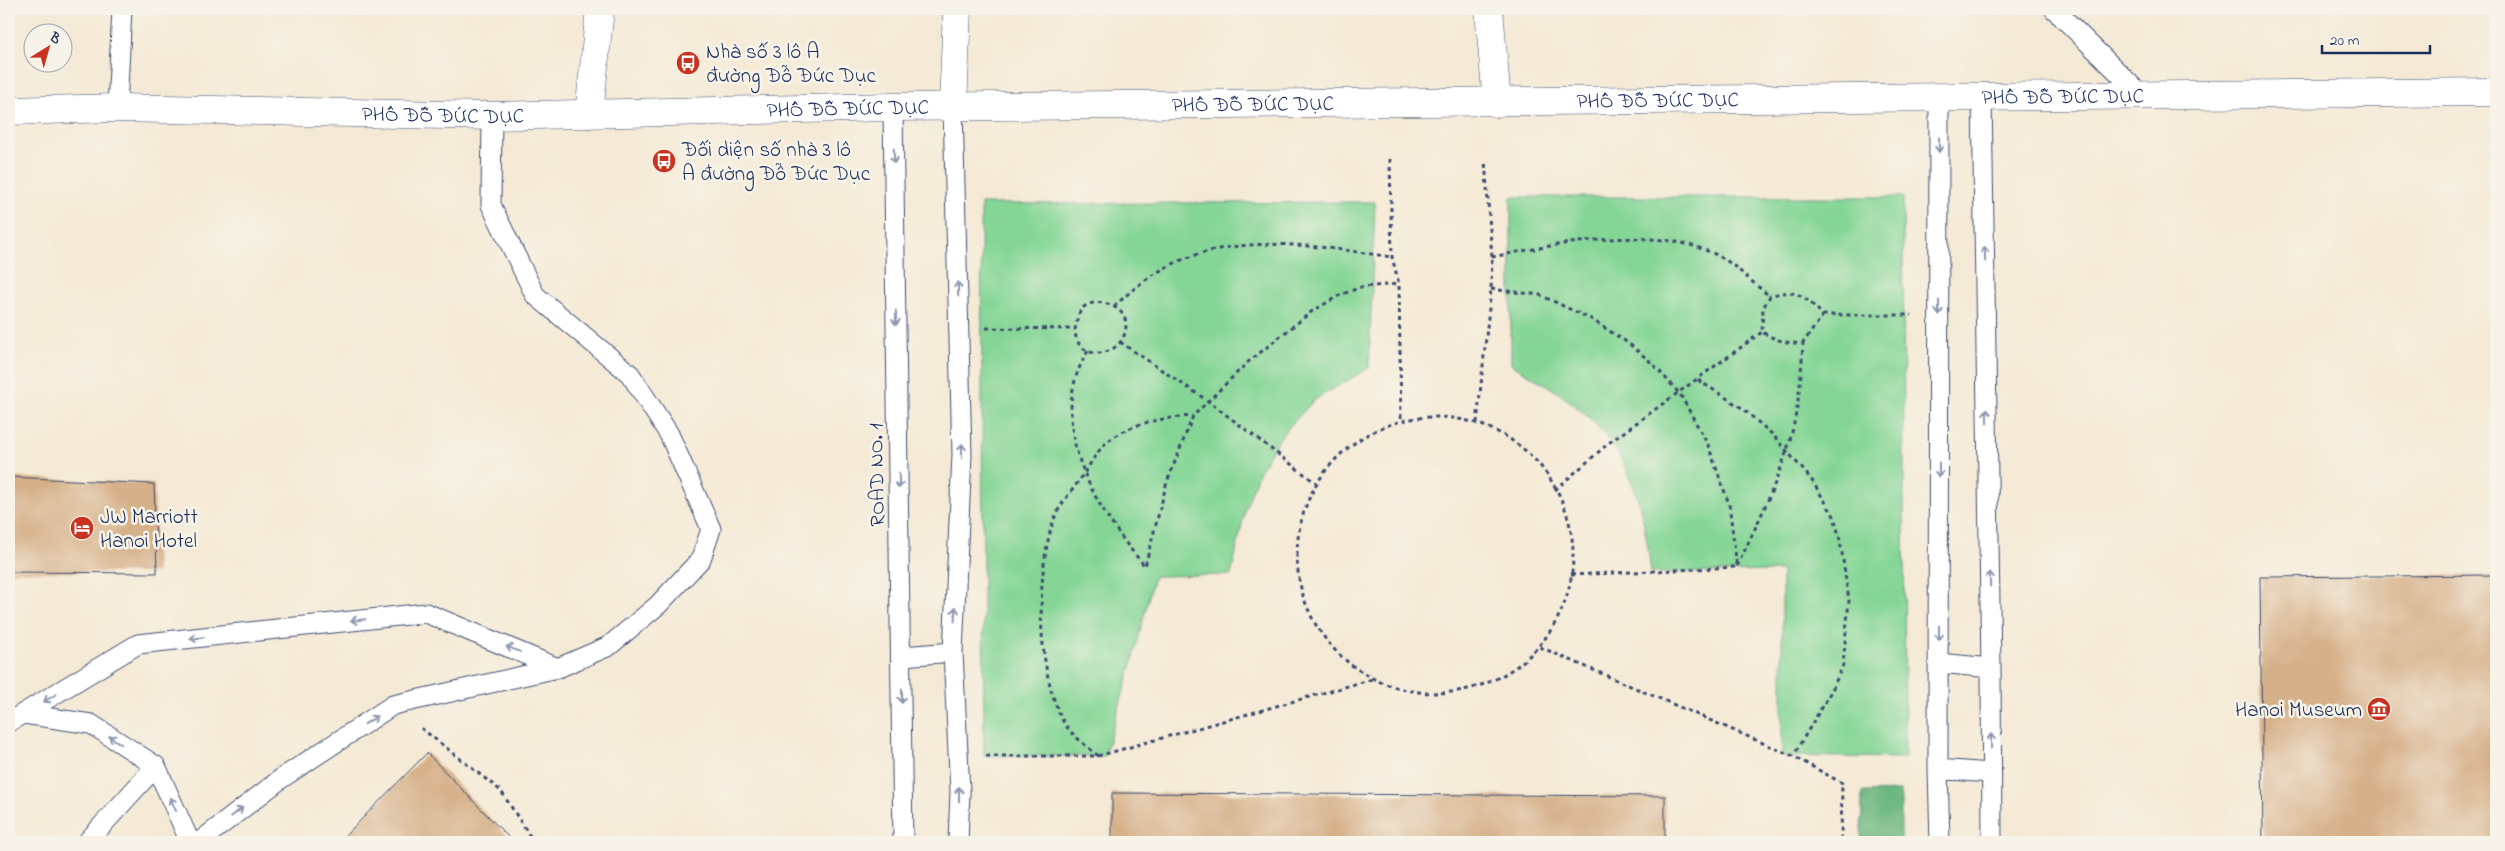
<svg xmlns="http://www.w3.org/2000/svg" width="2505" height="851" font-family="'Indie Flower',sans-serif">
<rect width="100%" height="100%" fill="#f7f3e8"/>
<filter id="ink" filterUnits="userSpaceOnUse"><feTurbulence type="fractalNoise" baseFrequency=".02" numOctaves="2"/><feDisplacementMap in="SourceGraphic" scale="10" xChannelSelector="R" yChannelSelector="G"/><feConvolveMatrix kernelMatrix="1 2 1 2 8 2 1 2 1" color-interpolation-filters="sRGB"/></filter>
<filter id="wash" filterUnits="userSpaceOnUse"><feTurbulence type="fractalNoise" baseFrequency=".0096" numOctaves="4" result="noise"/><feDisplacementMap in="SourceGraphic" scale="20" xChannelSelector="R" yChannelSelector="G"/><feGaussianBlur stdDeviation="1.12" result="paint"/><feColorMatrix in="noise" values="0 0 0 0 0 0 0 0 0 0 0 0 0 0 0 0 0 1.4 0 .05"/><feComposite in="paint" operator="in"/></filter>
<g filter="url(#wash)">
<rect width="100%" height="100%" fill="#f4e9d4"/>
<path fill="#85d696" stroke="#50827a" d="M1511,197H1903L1905,758L1782,756V571L1651,573C1642,491 1627,441 1557,392C1542,381 1526,374 1511,364Z
M1375,202L1369,368L1314,400L1281,436L1259,471L1245,510L1231,575L1154,576L1131,668L1104,756H984L981,204Z"/>
<path fill="#6cb77f" stroke="#44736e" d="M1901,791V842H1861L1862,792Z"/>
<g id="blocks">
<path fill="#d6b089" d="M9,477L154,484L157,573L9,572Z
M2496,575V842H2263L2260,577Z
M427,753L513,842H339Z
M1112,793L1665,796V842H1112Z"/>
</g>
</g>
<g filter="url(#ink)">
<use href="#blocks" fill-opacity="0" stroke="#3c4b70" stroke-width="1"/>
<g fill="none" stroke-linecap="round" stroke-linejoin="round">
<g stroke="#3c4b70" stroke-width="21">
<path id="service" d="M2054,9L2141,95
M1939,97L1938,769L1940,842
M1982,97L1991,668L1992,842
M893,107L903,842
M117,108L122,9
M953,108L962,455L953,652L960,792L958,842
M902,656L953,652
M1939,663L1991,668
M24,714L91,724L156,766L190,842
M9,722L138,644L426,613L558,668
M1938,769L1990,773
M87,842L156,766
M199,842L282,778L393,705L558,668L609,646L658,605L701,559L711,529L669,434L630,374L535,295L491,205L492,116"/>
</g>
<g stroke="#3c4b70" stroke-width="29">
<path id="minor" d="M1489,9L1497,103
M953,108L957,9
M589,114L600,9"/>
</g>
<g stroke="#3c4b70" stroke-width="29">
<g id="tertiary">
<path id="s1" d="M9,111L117,108L492,116L893,107L2496,92"/>
</g>
</g>
<path stroke="#3c4b70" stroke-width="3" stroke-dasharray="4 4" stroke-linecap="butt" d="M1390,159L1392,257L1399,284L1401,420
M1492,257C1558,244 1659,222 1722,258C1739,268 1753,284 1770,296
M1491,289L1540,295L1591,319L1628,343L1652,363L1680,394L1708,445L1729,504L1737,567
M1114,306C1125,297 1135,287 1147,279C1220,228 1310,245 1392,257
M1823,315L1803,343C1786,344 1776,340 1762,332L1763,308L1770,296C1796,287 1805,297 1823,315H1912
M986,328L1075,329C1077,321 1078,309 1087,305C1101,298 1126,307 1126,325C1126,358 1075,365 1075,329
M1120,342L1208,401L1316,483
M1088,351C1043,423 1096,511 1145,566L1167,482L1193,416L1247,363L1311,312L1340,295L1361,287L1399,284
M1698,380L1742,408L1773,435L1811,479L1834,516L1840,540L1849,600L1843,665L1832,690L1793,756
M1297 555a138 138 0 1 1 276 0a138 138 0 1 1-276 0Z
M1477,423L1491,289L1492,257L1485,160
M1555,490L1610,442L1762,332
M1737,566C1755,529 1773,492 1786,453C1798,418 1801,379 1803,343
M1571,575L1737,567
M1540,647L1793,756L1842,783L1841,842
M421,728L501,791L533,841L539,842
M986,756H1098C1087,746 1070,734 1063,721C1036,670 1035,570 1055,517C1061,502 1074,489 1082,476C1090,465 1097,451 1107,442C1131,422 1163,418 1193,416
M1098,756L1373,679"/>
<use href="#service" stroke="#fff" stroke-width="19"/>
<use href="#minor" stroke="#fff" stroke-width="28"/>
<use href="#tertiary" stroke="#fff" stroke-width="28"/>
</g>
<defs><path id="oneway-shaft" d="M-6 0H5M1.5-3L5.5 0L1.5 3" fill="none" stroke-width="1.6" stroke-linecap="round" stroke-linejoin="round" transform="scale(1.25)"/></defs>
<g stroke="#8d97ae">
<use href="#oneway-shaft" transform="translate(1939 145) rotate(90)"/>
<use href="#oneway-shaft" transform="translate(894 156) rotate(89)"/>
<use href="#oneway-shaft" transform="translate(1985 254) rotate(-91)"/>
<use href="#oneway-shaft" transform="translate(958 289) rotate(-91)"/>
<use href="#oneway-shaft" transform="translate(1939 308) rotate(90)"/>
<use href="#oneway-shaft" transform="translate(896 318) rotate(89)"/>
<use href="#oneway-shaft" transform="translate(1987 416) rotate(-91)"/>
<use href="#oneway-shaft" transform="translate(962 451) rotate(-90)"/>
<use href="#oneway-shaft" transform="translate(1939 470) rotate(90)"/>
<use href="#oneway-shaft" transform="translate(899 481) rotate(89)"/>
<use href="#oneway-shaft" transform="translate(1990 579) rotate(-91)"/>
<use href="#oneway-shaft" transform="translate(955 614) rotate(-87)"/>
<use href="#oneway-shaft" transform="translate(358 620) rotate(174)"/>
<use href="#oneway-shaft" transform="translate(1939 633) rotate(90)"/>
<use href="#oneway-shaft" transform="translate(197 638) rotate(174)"/>
<use href="#oneway-shaft" transform="translate(513 649) rotate(-158)"/>
<use href="#oneway-shaft" transform="translate(902 696) rotate(90)"/>
<use href="#oneway-shaft" transform="translate(50 698) rotate(148)"/>
<use href="#oneway-shaft" transform="translate(371 720) rotate(-33)"/>
<use href="#oneway-shaft" transform="translate(115 740) rotate(-147)"/>
<use href="#oneway-shaft" transform="translate(1991 741) rotate(-90)"/>
<use href="#oneway-shaft" transform="translate(959 794) rotate(-90)"/>
<use href="#oneway-shaft" transform="translate(173 804) rotate(-114)"/>
<use href="#oneway-shaft" transform="translate(237 812) rotate(-38)"/>
</g>
</g>
<defs>
<g id="bus-disc" transform="scale(1.25)"><circle r="9.5" fill="#c8321e" stroke="#f7f3e8"/><path d="M-5-6H5V4H4V6H2V4H-2V6H-4V4H-5ZM-3.5-4V0h7V-4ZM-3.5 1.2v1.5H-2V1.2ZM2 1.2v1.5H3.5V1.2Z" fill="#fff"/></g>
<g id="hotel-disc" transform="scale(1.25)"><circle r="9.5" fill="#c8321e" stroke="#f7f3e8"/><path d="M-6-4.5h1.5V1H6V5H4.5V3h-9V5H-6ZM-4 0a1.8 1.8 0 1 1 3.6 0ZM.5 0V-2.5h3Q6-2.5 6 0Z" fill="#fff"/></g>
<g id="museum-disc" transform="scale(1.25)"><circle r="9.5" fill="#c8321e" stroke="#f7f3e8"/><path d="M0-6L6-3V-2H-6V-3ZM-5-1h2V3h-2ZM-1-1h2V3h-2ZM3-1h2V3H3ZM-6 4H6V6H-6Z" fill="#fff"/></g>
</defs>
<g fill-rule="evenodd">
<use href="#bus-disc" x="688" y="63"/>
<use href="#bus-disc" x="664" y="161"/>
<use href="#hotel-disc" x="82" y="528"/>
<use href="#museum-disc" x="2379" y="709"/>
</g>
<g text-anchor="middle" stroke-width="5" stroke-linejoin="round" paint-order="stroke">
<g font-size="21" fill="#1b2f5e" stroke="#f7f3e8" text-anchor="start">
<text x="706" y="58">Nhà số 3 lô A<tspan x="706" dy="24">đường Đỗ Đức Dục</tspan></text>
<text x="682" y="156">Đối diện số nhà 3 lô<tspan x="682" dy="24">A đường Đỗ Đức Dục</tspan></text>
<text x="100" y="523">JW Marriott<tspan x="100" dy="24">Hanoi Hotel</tspan></text>
<text x="2362" y="716" text-anchor="end">Hanoi Museum</text>
</g>
<g font-size="21" fill="#1b2f5e" stroke="#f7f3e8">
<text dy="7" stroke="none"><textPath href="#s1" startOffset="2054">PHỐ ĐỖ ĐỨC DỤC</textPath></text>
<text dy="7" stroke="none"><textPath href="#s1" startOffset="1649">PHỐ ĐỖ ĐỨC DỤC</textPath></text>
<text dy="7" stroke="none"><textPath href="#s1" startOffset="1244">PHỐ ĐỖ ĐỨC DỤC</textPath></text>
<text dy="7" stroke="none"><textPath href="#s1" startOffset="839">PHỐ ĐỖ ĐỨC DỤC</textPath></text>
<text dy="7" stroke="none"><textPath href="#s1" startOffset="434">PHỐ ĐỖ ĐỨC DỤC</textPath></text>
<text transform="translate(876 475) rotate(-91)" y="7">ROAD NO. 1</text>
</g>
</g>
<rect width="2505" height="851" fill="none" stroke="#f7f3e8" stroke-width="30"/>
<g transform="translate(48 48) rotate(37)"><circle r="24" fill="#f7f3e8" stroke="#9fa5b1"/>
<path d="M0-4L9 19L0 12L-9 19Z" fill="#c8321e"/>
<text y="-8" font-size="14" font-weight="bold" text-anchor="middle" fill="#1b2f5e">B</text>
</g>
<path d="M2322 45v8h108v-8" fill="none" stroke="#1b2f5e" stroke-width="2.5"/>
<text x="2330" y="45" font-size="15" fill="#1b2f5e" stroke="#f7f3e8" stroke-width="4" paint-order="stroke">20 m</text>
</svg>
